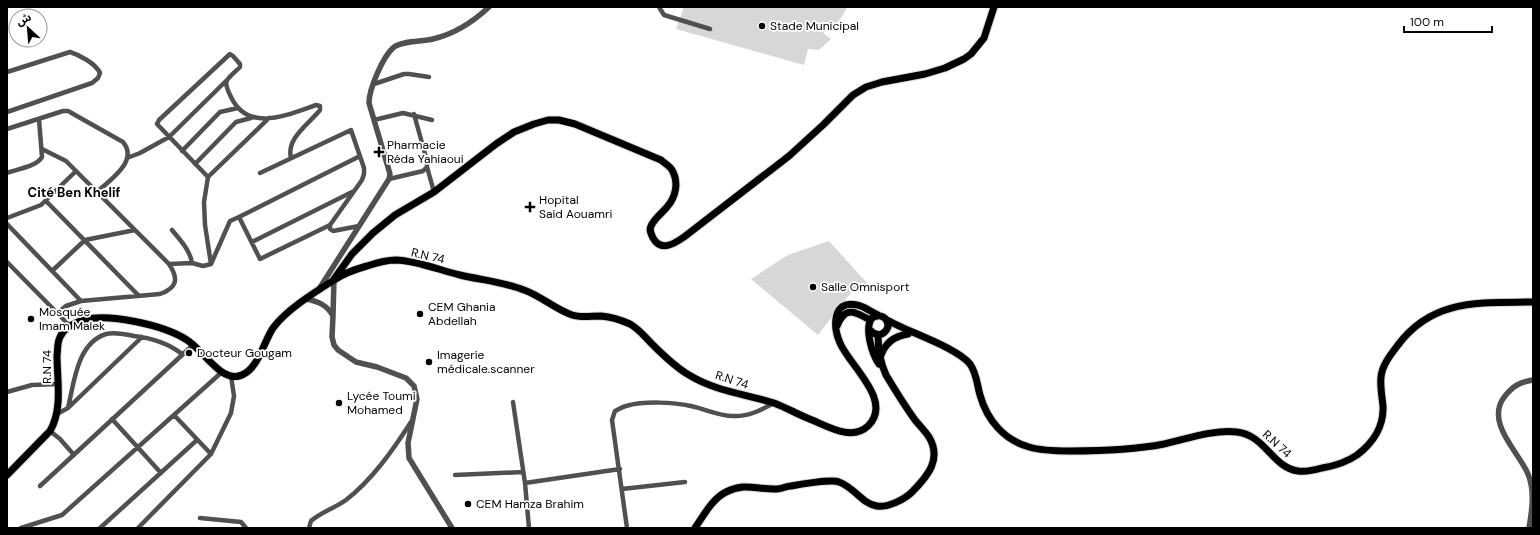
<svg xmlns="http://www.w3.org/2000/svg" width="1540" height="535" font-family="'DM Sans','Noto Sans Arabic',sans-serif">
<rect width="100%" height="100%" fill="#fff"/>
<path fill="#d7d7d7" d="M684,7H847C842,19 835,26 823,33L831,39L819,50L808,49L804,65L676,29Z
M829,241L867,283L864,293L853,290L818,335L751,279L788,255Z"/>
<g fill="none" stroke-linecap="round" stroke-linejoin="round">
<g stroke="#dbdbdb" stroke-width="9">
<path id="primary" d="M334,279L352,254L373,233L395,215L434,192L496,144L514,132L534,124L548,120H559L575,124L661,160C664,163 670,166 672,170C679,182 676,197 667,207C662,213 654,219 651,226C649,230 651,234 653,238C661,252 674,244 684,237L789,156L823,125L853,95L866,87L882,82L925,74L945,68L964,59L971,54L984,38L994,7
M887,320C908,332 956,347 970,364C977,374 977,385 980,395C987,420 1004,440 1029,447C1042,451 1057,451 1070,451C1102,451 1133,450 1164,444C1186,439 1215,429 1237,432C1265,435 1273,468 1298,471C1306,472 1315,470 1322,468C1334,466 1347,462 1357,455C1373,443 1384,426 1383,406C1382,396 1380,387 1381,377C1382,365 1391,354 1398,345C1433,298 1481,303 1533,302
M837,326C845,306 854,311 870,320
M870,330C876,337 884,336 888,327C888,317 880,313 872,318C864,328 872,354 879,364
M880,358C884,344 894,336 908,334
M7,475L50,431C63,409 57,380 57,355C58,349 57,343 60,337C64,328 74,323 83,320C109,313 164,325 187,340C202,349 220,381 239,376C258,371 263,343 273,328C286,310 315,292 334,280C343,274 356,269 367,266C376,263 386,260 396,260C418,261 439,270 460,275C481,280 504,282 524,290C541,296 555,309 572,315C581,318 591,316 601,316C611,317 621,320 630,324C639,329 645,337 652,344C663,355 675,367 689,375C715,391 745,394 774,403C787,408 799,415 812,420C829,427 852,441 868,426C894,401 849,365 840,343C833,327 832,299 857,305C864,306 871,312 878,315
M695,528C704,515 712,499 726,492C745,482 758,490 777,489C782,489 786,486 791,486C801,484 832,479 839,482C854,487 862,504 877,506C888,508 905,499 912,492C928,476 942,459 929,437C925,431 920,426 915,420C905,406 895,390 886,375C880,362 878,349 878,335"/>
</g>
<path stroke="#505050" stroke-width="4.5" d="M659,7L664,15L710,29
M7,72L70,52C80,55 96,64 100,73L98,78L92,83L7,112
M374,84L404,74H409L429,77
M269,118L208,177L157,124L159,120L230,54L233,56L240,64V67C226,81 222,79 231,97C248,133 287,115 316,105L320,106V110C309,124 286,138 291,158
M374,120L403,113L432,120
M7,129L63,111H68L123,142C139,161 110,180 97,192
M42,149L66,161L169,264C179,279 177,288 160,294L81,301L66,306L57,313
M182,151L220,112L238,108
M127,158L140,153L169,137L226,81
M195,164L236,122L251,118
M427,167L434,192
M7,173C17,169 36,167 42,157L39,119
M260,173L351,130L364,168V174L362,180L330,225V229L333,231L359,226
M208,177L204,202L205,225L211,264
M389,179L423,171L427,167V161L414,114
M46,201L139,296
M7,218L41,205L76,171
M7,224L81,301
M330,225L260,259L239,217L360,156
M252,242L352,192
M7,262L70,326
M192,263L203,266L211,264L230,221L239,217
M169,264L192,263C190,250 180,240 172,230
M52,271L85,240L135,230
M7,392L32,385L58,384
M513,402L525,483L529,528
M68,408C74,383 77,343 106,334C114,332 125,334 134,336C151,338 168,343 182,354
M57,414L68,408L142,337
M174,415L211,454
M112,419L161,473
M50,431L60,439L74,455
M455,475L523,472
M525,483L620,469
M40,486L194,344
M622,489L685,482
M200,518L241,522L246,528
M21,528L62,515L222,372
M100,528L197,440
M138,528L211,454L231,413L234,396L231,376
M309,528L311,521C321,512 335,508 346,500C372,480 393,450 411,422
M627,528L612,420L615,411C619,409 622,407 626,406C644,401 673,402 691,406C705,409 719,416 733,416C748,417 761,410 774,403"/>
<path stroke="#505050" stroke-width="5.5" d="M319,289L389,179L390,174L369,103C369,89 383,56 394,47C404,40 422,42 433,39C454,34 474,21 489,7
M307,299C319,302 327,305 333,316L334,279
M333,316L332,337L334,345L338,350L356,362L377,367L406,378L414,386L417,399L408,443L409,458L452,528
M1529,528C1532,510 1535,491 1528,474C1519,452 1484,422 1505,396C1513,386 1520,382 1533,380"/>
<use href="#primary" stroke="#000" stroke-width="7"/>
</g>
<g fill="#000" stroke="#fff" stroke-width="1.5">
<circle cx="762" cy="26" r="4"/>
<path d="M377 146h4v4h4v4h-4v4h-4v-4h-4v-4h4z"/>
<path d="M528 201h4v4h4v4h-4v4h-4v-4h-4v-4h4z"/>
<circle cx="813" cy="287" r="4"/>
<circle cx="420" cy="314" r="4"/>
<circle cx="31" cy="319" r="4"/>
<circle cx="189" cy="353" r="4"/>
<circle cx="429" cy="362" r="4"/>
<circle cx="339" cy="403" r="4"/>
<circle cx="468" cy="504" r="4"/>
</g>
<g text-anchor="middle" stroke-width="3.5" stroke-linejoin="round" paint-order="stroke">
<g font-size="12" fill="#000" stroke="#fff" text-anchor="start">
<text x="770" y="30">Stade Municipal</text>
<text x="387" y="149">Pharmacie<tspan x="387" dy="14">Réda Yahiaoui</tspan></text>
<text x="539" y="204">Hopital<tspan x="539" dy="14">Said Aouamri</tspan></text>
<text x="821" y="291">Salle Omnisport</text>
<text x="428" y="311">CEM Ghania<tspan x="428" dy="14">Abdellah</tspan></text>
<text x="39" y="316">Mosquée<tspan x="39" dy="14">Imam Malek</tspan></text>
<text x="197" y="357">Docteur Gougam</text>
<text x="437" y="359">Imagerie<tspan x="437" dy="14">médicale.scanner</tspan></text>
<text x="347" y="400">Lycée Toumi<tspan x="347" dy="14">Mohamed</tspan></text>
<text x="476" y="508">CEM Hamza Brahim</text>
</g>
<g font-size="12" fill="#000" stroke="#fff">
<text transform="translate(428 256) rotate(13)" y="4">R.N 74</text>
<text transform="translate(47 367) rotate(-90)" y="4">R.N 74</text>
<text transform="translate(732 380) rotate(18)" y="4">R.N 74</text>
<text transform="translate(1277 444) rotate(42)" y="4">R.N 74</text>
</g>
<g font-size="13" font-weight="bold" fill="#000" stroke="#fff">
<text x="74" y="197">Cité Ben Khelif</text>
</g>
</g>
<rect width="1540" height="535" fill="none" stroke="#000000" stroke-width="16"/>
<g transform="translate(28 28) rotate(334)"><circle r="19" fill="#ffffff" stroke="#999999"/>
<path d="M0-3L7 15L0 10L-7 15Z" fill="#000000"/>
<text y="-6" font-size="11" font-weight="bold" text-anchor="middle" fill="#000000">ش</text>
</g>
<path d="M1404 26v6h88v-6" fill="none" stroke="#000000" stroke-width="2"/>
<text x="1410" y="26" font-size="12" fill="#000000" stroke="#ffffff" stroke-width="3" paint-order="stroke">100 m</text>
</svg>
